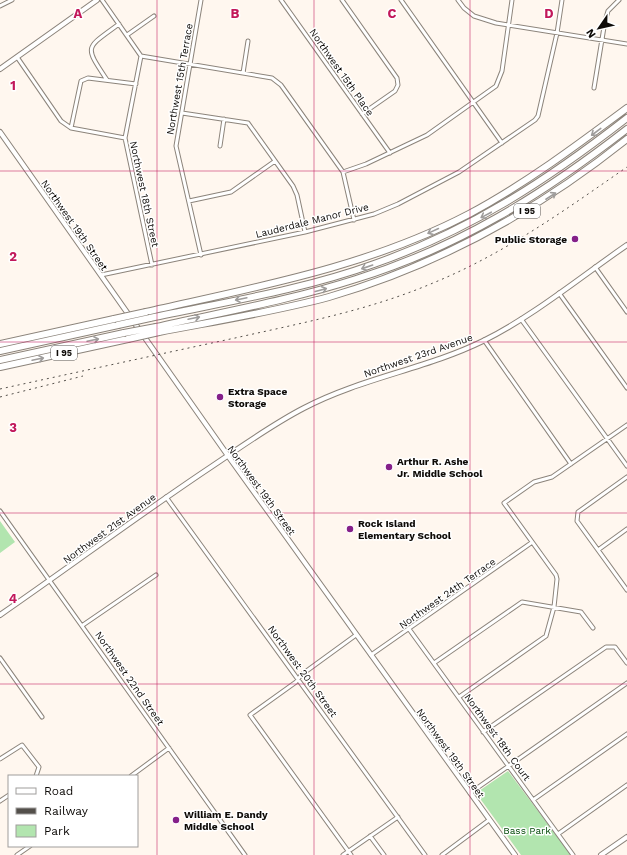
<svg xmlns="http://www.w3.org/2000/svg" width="627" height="855" font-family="'Work Sans',sans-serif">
<rect width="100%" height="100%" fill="#fff7ef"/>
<path fill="#b2e5af" d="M0,521L15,542L0,553Z
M508,771L571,855H521L476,793Z"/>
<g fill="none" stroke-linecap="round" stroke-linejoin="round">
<g stroke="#8c847b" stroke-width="5">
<path id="minor" d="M102,0L141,56L272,78L281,85L343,172L354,220
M201,0L176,146L201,255
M281,0L390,153
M342,0L397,78L398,85L395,91L362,114
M401,0L502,143
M458,0L464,8L474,16L496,23L627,44
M0,6L12,0
M127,35L154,16
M141,56L125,138L152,265
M17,57L61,121L71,128L125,138
M243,73L248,41
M107,80C84,45 85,49 119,24
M594,88L605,21L608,11L619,0
M182,113L248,123L293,186L297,195L305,232
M71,128L81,81L88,78L136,84
M220,146L224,119
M343,172L366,164L427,135L496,86L502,71L512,0
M189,201L231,192L275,161
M595,267L627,312
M101,275L305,232L374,214L398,204L459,172L535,120L538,116L557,33L562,0
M559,293L627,388
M521,319L627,466
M484,340L571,464
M627,477L578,512L577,521L627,590
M166,497L425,855
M0,511L245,855
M598,550L627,529
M83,625L156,575
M409,629L573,855
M371,655L531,543
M0,658L42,717
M434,663L522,602L581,612L593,628
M459,697L546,636L554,607L557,579L556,575L504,503L534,482L552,477L627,425
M483,732L606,647H615L627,663
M0,759L22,745L39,767L36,776
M131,776L169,748
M470,793L627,683
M533,800L627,734
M0,801L9,795
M558,834L627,785
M370,836L384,855
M17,855L30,846
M343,855L398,817
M351,855L250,715L296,682L301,675L356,635
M442,855L489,820"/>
</g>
<g stroke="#8c847b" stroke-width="6">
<path id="tertiary" d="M0,69L97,0
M0,132L231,460L515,855
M0,615C71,566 139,515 211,467C241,447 271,425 304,408C361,378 426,369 483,341C532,317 582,276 627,245
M601,855L627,837"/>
</g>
<g stroke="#8c847b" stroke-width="8">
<path id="motorway" d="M146,312C256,287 368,267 469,214C525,184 576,146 627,108
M150,318C225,302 302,290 374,264C471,230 546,181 627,118
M156,327C223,312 291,300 356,279C459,247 542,195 627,129
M159,332C216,321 273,312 329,297C439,265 537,211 627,139
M0,344L114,319
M0,351L118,325
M0,360L124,333
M0,367L128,339"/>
</g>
<use href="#minor" stroke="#fff" stroke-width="3"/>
<use href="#tertiary" stroke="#fff" stroke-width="4"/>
<use href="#motorway" stroke="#fff" stroke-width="6"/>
<path stroke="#534f4a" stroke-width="1" stroke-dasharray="2 4" stroke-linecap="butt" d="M0,389C78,372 156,355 235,338C302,323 370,310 433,283C504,254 565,210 627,167
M0,397L83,376"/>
<g stroke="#8c847b" stroke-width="8" stroke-linecap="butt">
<path id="motorway-bridge" d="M114,319L146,312
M118,325L150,318
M124,333L156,327
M128,339L159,332"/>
</g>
<use href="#motorway-bridge" stroke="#fff" stroke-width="6"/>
</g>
<defs><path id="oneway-shaft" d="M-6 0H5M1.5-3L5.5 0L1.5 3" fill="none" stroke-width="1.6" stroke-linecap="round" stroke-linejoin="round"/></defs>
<g stroke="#9f9d9c">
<use href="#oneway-shaft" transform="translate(596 132) rotate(143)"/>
<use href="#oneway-shaft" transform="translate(551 196) rotate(-33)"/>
<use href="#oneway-shaft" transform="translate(486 215) rotate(152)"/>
<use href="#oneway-shaft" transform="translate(433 231) rotate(155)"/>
<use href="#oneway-shaft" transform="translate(367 267) rotate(161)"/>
<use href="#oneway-shaft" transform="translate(321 290) rotate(-15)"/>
<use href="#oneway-shaft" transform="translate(241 299) rotate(168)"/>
<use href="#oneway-shaft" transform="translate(194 318) rotate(-12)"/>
<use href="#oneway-shaft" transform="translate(93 340) rotate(-12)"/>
<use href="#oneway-shaft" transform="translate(38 359) rotate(-12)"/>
</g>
<path fill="none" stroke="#c2185b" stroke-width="1" stroke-opacity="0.55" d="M157,0V855M314,0V855M470,0V855M0,171H627M0,342H627M0,513H627M0,684H627"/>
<g fill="#852089" stroke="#fff" stroke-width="1.5">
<circle cx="575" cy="239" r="4"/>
<circle cx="220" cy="397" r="4"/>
<circle cx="389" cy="467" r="4"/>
<circle cx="350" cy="529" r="4"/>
<circle cx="176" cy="820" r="4"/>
</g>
<g text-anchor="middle" stroke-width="3" stroke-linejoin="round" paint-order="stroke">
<g fill="#fff" stroke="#565452" stroke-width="1">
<rect x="514" y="204" width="26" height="14" rx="3"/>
<rect x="51" y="346" width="26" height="14" rx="3"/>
</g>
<g font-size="9" font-weight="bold" fill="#0e0b08">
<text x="527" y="214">I 95</text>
<text x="64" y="356">I 95</text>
</g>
<g font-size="10" fill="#0e0b08" stroke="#fff">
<text transform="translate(342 72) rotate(55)" y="4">Northwest 15th Place</text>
<text transform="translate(179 79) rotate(-80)" y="4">Northwest 15th Terrace</text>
<text transform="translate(145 194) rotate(78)" y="4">Northwest 18th Street</text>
<text transform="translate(312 220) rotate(-14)" y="4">Lauderdale Manor Drive</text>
<text transform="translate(75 225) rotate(55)" y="4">Northwest 19th Street</text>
<text transform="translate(418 355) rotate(-19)" y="4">Northwest 23rd Avenue</text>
<text transform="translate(262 490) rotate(54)" y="4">Northwest 19th Street</text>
<text transform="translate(109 528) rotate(-36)" y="4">Northwest 21st Avenue</text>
<text transform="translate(447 593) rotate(-35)" y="4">Northwest 24th Terrace</text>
<text transform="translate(303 671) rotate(54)" y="4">Northwest 20th Street</text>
<text transform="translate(130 678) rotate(55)" y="4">Northwest 22nd Street</text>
<text transform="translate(498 737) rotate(54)" y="4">Northwest 18th Court</text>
<text transform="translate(451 753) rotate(54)" y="4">Northwest 19th Street</text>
</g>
<g font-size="10" font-weight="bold" fill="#0e0b08" stroke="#fff" text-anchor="start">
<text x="567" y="243" text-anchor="end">Public Storage</text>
<text x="228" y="395">Extra Space<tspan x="228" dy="12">Storage</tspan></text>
<text x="397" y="465">Arthur R. Ashe<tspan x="397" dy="12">Jr. Middle School</tspan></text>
<text x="358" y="527">Rock Island<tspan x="358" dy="12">Elementary School</tspan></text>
<text x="184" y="818">William E. Dandy<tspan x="184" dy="12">Middle School</tspan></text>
</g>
<g font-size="10" fill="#034a08" stroke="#fff">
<text x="527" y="834">Bass Park</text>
</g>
</g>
<g font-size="13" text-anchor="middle" font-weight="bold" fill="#c2185b" stroke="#fff" stroke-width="3" stroke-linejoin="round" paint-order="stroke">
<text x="78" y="18">A</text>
<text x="235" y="18">B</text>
<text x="392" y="18">C</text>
<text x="549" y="18">D</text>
<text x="13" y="90">1</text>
<text x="13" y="261">2</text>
<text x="13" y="432">3</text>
<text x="13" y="603">4</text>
</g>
<rect x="8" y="775" width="130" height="72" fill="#ffffff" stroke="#9f9d9c"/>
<rect x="16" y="788" width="20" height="6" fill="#ffffff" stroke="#9f9d9c"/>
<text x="44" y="795" font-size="12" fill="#0e0b08">Road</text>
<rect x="16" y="808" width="20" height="6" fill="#534f4a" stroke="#9f9d9c"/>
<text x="44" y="815" font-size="12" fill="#0e0b08">Railway</text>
<rect x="16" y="825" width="20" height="12" fill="#b2e5af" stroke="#9f9d9c"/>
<text x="44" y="835" font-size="12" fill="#0e0b08">Park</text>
<g transform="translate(599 28) rotate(236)" stroke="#ffffff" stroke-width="3" paint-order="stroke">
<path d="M0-3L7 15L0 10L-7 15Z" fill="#0e0b08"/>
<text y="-6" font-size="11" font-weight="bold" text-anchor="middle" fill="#0e0b08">N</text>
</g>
</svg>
